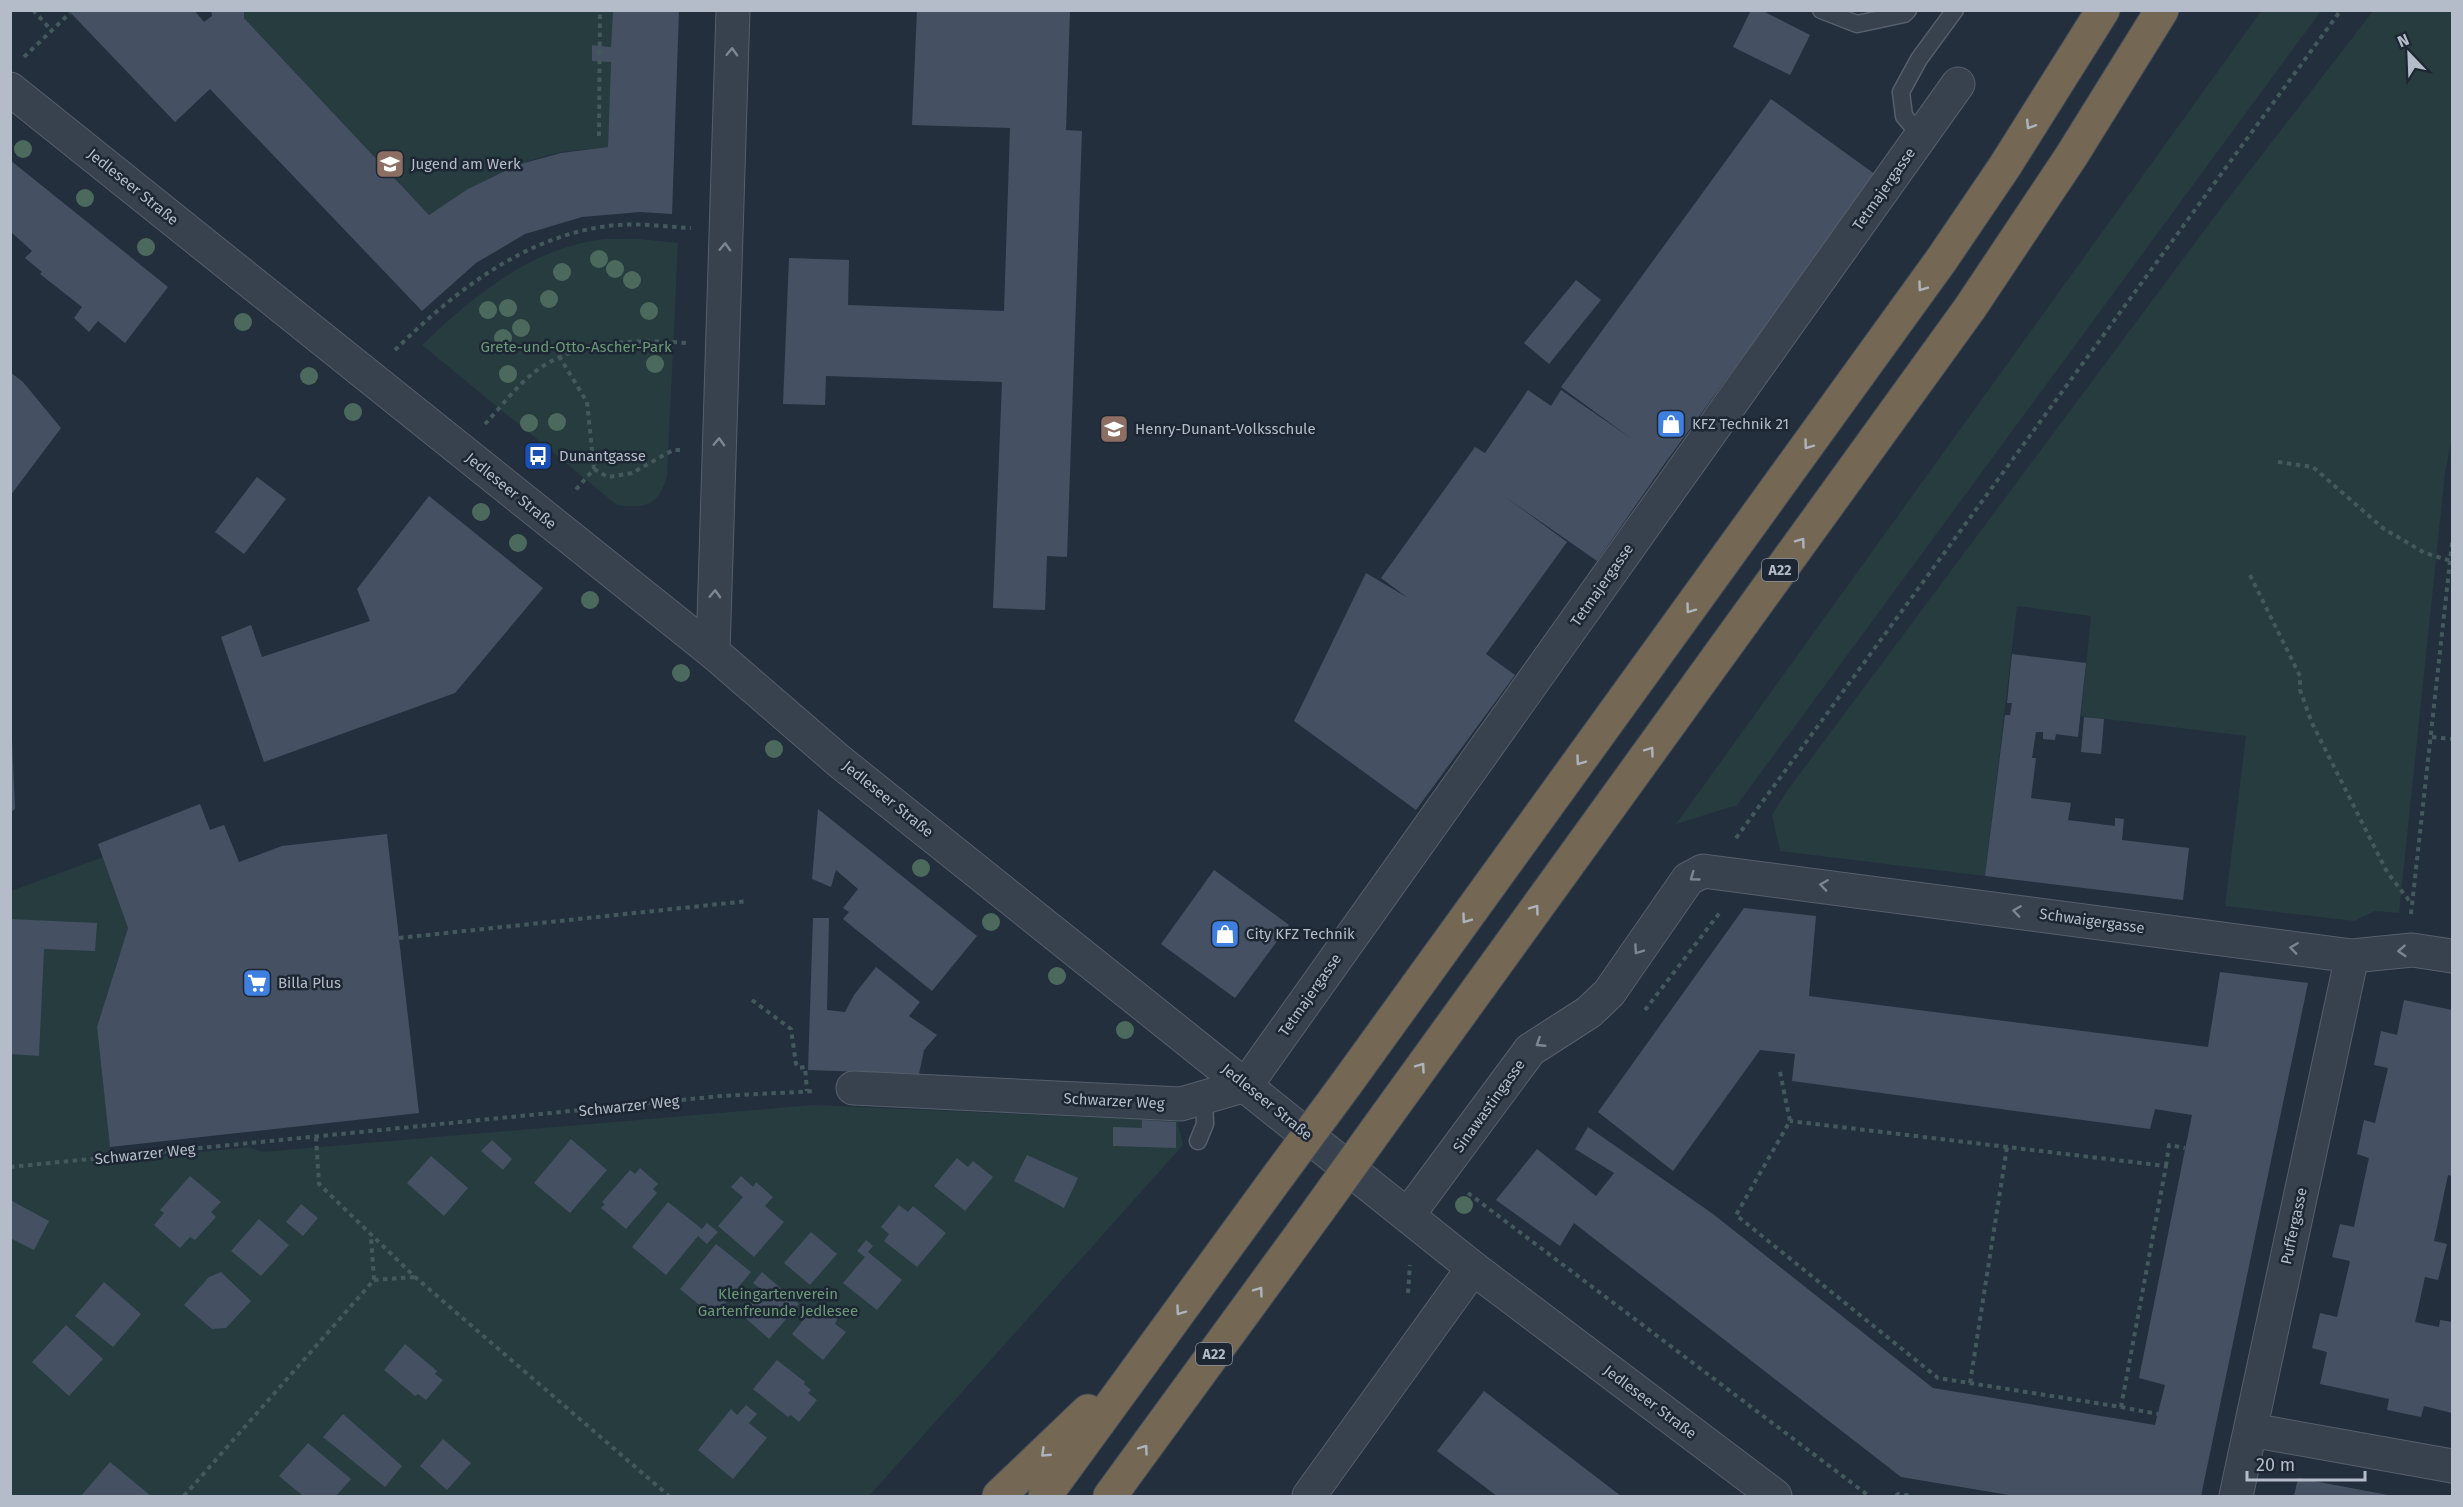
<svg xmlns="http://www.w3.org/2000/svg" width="2463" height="1507" font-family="'Fira Sans',sans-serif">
<rect width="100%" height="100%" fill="#242f3e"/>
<path fill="#263c3f" d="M244,10L613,11L611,47L593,45L592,60L611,62L608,147C593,149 577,150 562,152C513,162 469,188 429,215L244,18Z
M2262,10L2321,11L1737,805L1676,824Z
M2373,11H2452V438L2445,473L2399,913L2375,911L2354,921L2225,906L2246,736L2081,716L2091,616L2017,606L1985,876L1780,851L1772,815L1787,791L2224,204Z
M639,239L678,243L667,476C659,505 646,509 617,505L422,345C471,298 527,251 597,240C611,238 625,239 639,239Z
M103,857L128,928L97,1027L112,1162L248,1147L262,1152L813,1105L1177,1121L1183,1145L869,1496H11V891Z"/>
<path fill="#455162" d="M68,10H194L204,22L212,16L211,10H244V18L429,215L468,189L517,165L561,153L608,147L611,62L592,61V45L611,47L613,10H679L672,214L640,212L582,217L525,234L476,263L422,311L210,89L175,122Z
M917,10H1070L1066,130L1082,131L1067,557L1047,556L1045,610L993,608L1002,382L826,376L825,405L783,404L789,258L849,260L848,305L1004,311L1010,128L912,125Z
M1751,10H1761L1810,35L1790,75L1733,47Z
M1771,99L1876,175L1665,463L1597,561L1504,496L1567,542L1486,654L1515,675L1416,810L1294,721L1366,573L1408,598L1381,578L1475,447L1485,453L1528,390L1551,406L1561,390L1632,439L1561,387Z
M10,160L168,287L125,343L98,321L89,332L74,318L82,307L40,274L42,272L25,258L32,251L10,231Z
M1576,280L1601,300L1549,364L1524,343Z
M10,372L23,382L61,428L10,496Z
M257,477L286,499L244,554L215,532Z
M429,496L543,588L455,693L264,762L221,637L251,625L262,657L370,621L357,589Z
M2012,654L2086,663L2078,737L2056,734L2055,740L2043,739V732H2036L2032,758H2036L2031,798L2071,803L2068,820L2115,826V818L2124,819L2122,840L2189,848L2183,900L1985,876L2005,715H2010L2012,703H2007Z
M2084,717L2104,719L2101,754L2081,752Z
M10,740H12L15,809L10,813Z
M200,804L210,830L224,825L239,862L282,846L387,834L419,1113L110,1147L97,1027L128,928L98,844Z
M818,809L977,936L932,991L843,919L849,912L843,908L858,889L836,870L831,887L812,879Z
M1214,870L1289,925L1235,998L1161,944Z
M1744,908L1816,916L1809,996L2208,1047L2220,972L2308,983L2201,1496H2015L1901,1477L1574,1223L1560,1246L1496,1200L1537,1149L1596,1196L1614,1173L1575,1149L1588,1127L1713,1214L1933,1388L2155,1425L2165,1385L2139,1378L2192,1115L2155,1109L2150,1129L1792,1081L1795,1054L1760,1050L1673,1171L1598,1112Z
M813,918H829L827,1010L845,1012L854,995L876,967L920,1002L909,1016L937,1035L924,1050L919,1074L808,1070Z
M10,919L97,923L95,951L44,949L39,1056L10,1054Z
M2404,1000L2452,1010V1176L2448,1175L2434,1241L2447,1244L2438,1280L2425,1277L2415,1322L2439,1327L2440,1320L2452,1322V1413L2424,1406L2421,1417L2387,1410L2389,1399L2320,1384L2327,1352L2312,1348L2320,1313L2337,1317L2350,1261L2332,1257L2340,1224L2354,1227L2369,1158L2357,1154L2364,1120L2375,1123L2388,1068L2374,1065L2381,1031L2397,1035Z
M1142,1120L1176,1122V1148L1113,1146V1127L1142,1128Z
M571,1139L607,1170L570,1213L534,1183Z
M492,1140L512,1159L503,1170L481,1151Z
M1027,1155L1078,1178L1064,1208L1014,1181Z
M431,1156L468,1188L444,1216L407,1183Z
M957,1158L968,1167L973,1161L993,1177L965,1211L934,1186Z
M640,1168L658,1184L653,1189L657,1193L626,1229L601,1208L605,1204L602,1202L630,1170L635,1174Z
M190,1176L221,1202L211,1212L216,1217L195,1240L190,1237L180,1248L154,1225L164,1213L160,1210Z
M741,1176L753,1187L756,1182L773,1197L765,1206L784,1222L754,1257L718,1226L743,1197L731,1187Z
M12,1201L49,1221L34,1250L10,1238Z
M668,1202L702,1229L707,1223L718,1232L707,1244L698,1236L666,1275L632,1247Z
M301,1204L318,1218L303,1236L286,1222Z
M899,1205L908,1212L913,1206L946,1233L917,1267L884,1241L889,1234L881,1227Z
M259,1219L289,1245L261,1276L231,1251Z
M811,1232L837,1254L810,1285L784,1263Z
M866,1240L873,1246L868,1252L902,1280L877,1310L843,1283L865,1257L857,1251Z
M716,1244L751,1272L714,1317L680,1289Z
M221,1272L251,1301L226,1328L212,1329L184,1305L209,1277Z
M762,1272L799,1304L769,1339L741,1314L762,1290L753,1283Z
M104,1282L141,1314L113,1347L75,1316Z
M821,1305L838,1318L835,1324L846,1332L823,1360L792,1334L814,1307L818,1309Z
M66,1325L103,1359L69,1396L32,1362Z
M405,1344L437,1371L435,1374L443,1380L426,1400L418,1394L415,1396L384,1370Z
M777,1360L805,1382L804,1384L811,1390L808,1393L817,1400L799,1422L791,1415L788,1417L753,1389Z
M1484,1391L1621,1496H1497L1437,1451Z
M746,1405L757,1414L749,1423L767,1438L733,1479L698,1450L731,1409L737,1415Z
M343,1414L402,1466L385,1487L323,1437Z
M443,1439L471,1463L447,1490L420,1466Z
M308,1443L351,1479L336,1496H303L279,1476Z
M110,1462L151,1496H81Z
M2298,1478L2388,1495L2387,1496H2294Z"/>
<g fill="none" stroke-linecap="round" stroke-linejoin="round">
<g stroke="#565f6c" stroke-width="19">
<path id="service" d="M1821,10L1857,24L1904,14L1908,10
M1921,136L1904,116L1901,92L1919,59L1955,10
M1198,1141L1205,1124L1204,1098"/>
</g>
<g stroke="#565f6c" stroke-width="35">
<path id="minor" d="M713,652L733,10
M853,1088L1181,1104L1246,1085L1958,84
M1408,1215L1530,1050L1589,1012L1609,993L1688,879L1703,871L2352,956L2412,950L2452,956
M2251,1430L2452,1466
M1309,1496L1473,1268
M2236,1496L2352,956"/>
</g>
<g stroke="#565f6c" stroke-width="35">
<path id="tertiary" d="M10,89L713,652L839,761L1473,1268L1775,1496"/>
</g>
<g stroke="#434c59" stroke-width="35">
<path id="motorway" d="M1346,1084L1942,259L2005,166L2103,10
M1387,1115L1970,308L2072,155L2162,10
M999,1496L1088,1411
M1045,1496L1276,1179
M1110,1496L1318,1211"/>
</g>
<path stroke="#44595c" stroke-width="4" stroke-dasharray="4.5 4.5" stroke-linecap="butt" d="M33,10L52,31
M24,57L70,13
M599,136L600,10
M395,350C456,290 528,233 617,225C641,223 667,227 691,228
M559,356L587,402L594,469L573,493
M485,424C501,407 517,385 536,371C577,340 637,339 686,343
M2278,462L2313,467L2384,529L2425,553L2451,561
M594,469L608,477L632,473L673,450H683
M2250,575L2300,676V690L2312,723L2387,872L2411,903
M2432,737L2452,739
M1736,838L2341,10
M2411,914L2452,543
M399,938L748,901
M752,1000L791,1029L796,1064L799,1068L805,1067L807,1091
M1645,1010L1721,911
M1780,1072L1790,1121L1736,1215L1938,1378L2121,1407L2166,1166L1790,1121
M316,1137L319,1184L415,1277L669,1496
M2166,1166L2169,1145L2185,1148
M10,1167L721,1096L816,1091
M1468,1193L1869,1496
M374,1280L415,1277
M1408,1293L1410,1265
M1970,1383L2007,1147
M2121,1407L2158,1414
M184,1496L374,1280L371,1237
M1896,1496L1898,1494L1912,1496"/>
<use href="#service" stroke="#38414e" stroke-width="16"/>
<use href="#minor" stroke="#38414e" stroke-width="33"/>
<use href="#tertiary" stroke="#38414e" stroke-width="33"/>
<use href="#motorway" stroke="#746855" stroke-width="33"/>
<g stroke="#434c59" stroke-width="35" stroke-linecap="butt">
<path id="motorway-bridge" d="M1276,1179L1346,1084
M1318,1211L1387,1115"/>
</g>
<use href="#motorway-bridge" stroke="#746855" stroke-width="33"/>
</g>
<g fill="#4b6a5d">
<circle cx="23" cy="149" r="9"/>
<circle cx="85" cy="198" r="9"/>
<circle cx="146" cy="247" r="9"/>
<circle cx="599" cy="259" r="9"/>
<circle cx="615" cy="269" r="9"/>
<circle cx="562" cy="272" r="9"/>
<circle cx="632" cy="280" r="9"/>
<circle cx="549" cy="299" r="9"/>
<circle cx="508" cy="308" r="9"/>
<circle cx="488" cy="310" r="9"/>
<circle cx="649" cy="311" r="9"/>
<circle cx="243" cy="322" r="9"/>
<circle cx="521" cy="328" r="9"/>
<circle cx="503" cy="338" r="9"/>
<circle cx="655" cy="364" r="9"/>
<circle cx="508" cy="374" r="9"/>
<circle cx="309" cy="376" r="9"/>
<circle cx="353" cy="412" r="9"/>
<circle cx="557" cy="422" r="9"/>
<circle cx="529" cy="423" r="9"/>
<circle cx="481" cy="512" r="9"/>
<circle cx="518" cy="543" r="9"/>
<circle cx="590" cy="600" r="9"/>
<circle cx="681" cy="673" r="9"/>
<circle cx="774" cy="749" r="9"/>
<circle cx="921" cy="868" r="9"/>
<circle cx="991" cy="922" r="9"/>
<circle cx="1057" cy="976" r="9"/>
<circle cx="1125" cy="1030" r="9"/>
<circle cx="1464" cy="1205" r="9"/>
</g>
<defs><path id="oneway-chevron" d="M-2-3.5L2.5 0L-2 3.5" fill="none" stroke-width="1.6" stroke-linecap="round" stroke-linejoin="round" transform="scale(1.5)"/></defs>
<g stroke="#7c8592">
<use href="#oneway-chevron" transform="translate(732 52) rotate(-88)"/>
<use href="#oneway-chevron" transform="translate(725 247) rotate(-88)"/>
<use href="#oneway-chevron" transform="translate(719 442) rotate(-88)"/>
<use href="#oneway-chevron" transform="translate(715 594) rotate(-88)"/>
<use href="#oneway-chevron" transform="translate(1694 877) rotate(144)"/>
<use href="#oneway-chevron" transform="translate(1824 885) rotate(-172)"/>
<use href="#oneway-chevron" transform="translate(2017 911) rotate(-172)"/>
<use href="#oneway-chevron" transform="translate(2294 948) rotate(-172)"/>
<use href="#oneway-chevron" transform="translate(1638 950) rotate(125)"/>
<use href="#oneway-chevron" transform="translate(2402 951) rotate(176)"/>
<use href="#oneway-chevron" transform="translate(1540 1043) rotate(147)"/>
</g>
<g stroke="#aeb4bd">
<use href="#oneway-chevron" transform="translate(2030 125) rotate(122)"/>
<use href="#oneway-chevron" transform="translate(1922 287) rotate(126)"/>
<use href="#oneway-chevron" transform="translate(1808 445) rotate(126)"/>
<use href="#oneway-chevron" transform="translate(1801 542) rotate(-54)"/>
<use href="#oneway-chevron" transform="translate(1690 609) rotate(126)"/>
<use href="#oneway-chevron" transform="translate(1650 751) rotate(-54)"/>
<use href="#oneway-chevron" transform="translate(1580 761) rotate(126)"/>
<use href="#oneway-chevron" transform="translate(1535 909) rotate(-54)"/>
<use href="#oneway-chevron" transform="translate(1466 919) rotate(126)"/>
<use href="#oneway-chevron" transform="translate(1421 1067) rotate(-54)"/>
<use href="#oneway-chevron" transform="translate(1259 1291) rotate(-54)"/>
<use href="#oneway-chevron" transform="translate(1180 1311) rotate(126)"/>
<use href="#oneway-chevron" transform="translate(1144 1449) rotate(-54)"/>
<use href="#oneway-chevron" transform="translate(1045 1453) rotate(136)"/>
</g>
<defs>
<g id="university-square" transform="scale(1.5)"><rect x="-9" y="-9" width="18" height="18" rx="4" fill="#8d6e63" stroke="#1d2633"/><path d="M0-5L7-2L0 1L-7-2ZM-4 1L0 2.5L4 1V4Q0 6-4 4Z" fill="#fff"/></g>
<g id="shop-square" transform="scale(1.5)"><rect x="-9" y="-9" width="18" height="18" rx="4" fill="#3f7fe0" stroke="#1d2633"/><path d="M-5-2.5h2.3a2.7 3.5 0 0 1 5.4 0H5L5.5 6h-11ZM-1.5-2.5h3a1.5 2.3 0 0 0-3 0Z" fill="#fff"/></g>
<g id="school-square" transform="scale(1.5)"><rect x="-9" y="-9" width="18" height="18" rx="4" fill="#8d6e63" stroke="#1d2633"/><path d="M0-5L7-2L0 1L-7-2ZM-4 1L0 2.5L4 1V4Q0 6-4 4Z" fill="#fff"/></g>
<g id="bus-square" transform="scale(1.5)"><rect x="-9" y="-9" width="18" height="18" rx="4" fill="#1a4fb4" stroke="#1d2633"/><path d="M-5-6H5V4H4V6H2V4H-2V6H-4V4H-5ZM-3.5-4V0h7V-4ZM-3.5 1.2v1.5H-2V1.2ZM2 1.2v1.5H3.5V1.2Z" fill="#fff"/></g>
<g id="supermarket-square" transform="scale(1.5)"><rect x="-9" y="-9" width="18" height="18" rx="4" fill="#3f7fe0" stroke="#1d2633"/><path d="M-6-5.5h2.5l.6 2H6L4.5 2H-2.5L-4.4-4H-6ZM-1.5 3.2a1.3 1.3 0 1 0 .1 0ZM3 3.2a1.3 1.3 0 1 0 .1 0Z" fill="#fff"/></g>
</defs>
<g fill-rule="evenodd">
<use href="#university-square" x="390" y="164"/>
<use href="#shop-square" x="1671" y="424"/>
<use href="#school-square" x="1114" y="429"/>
<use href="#bus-square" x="538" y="456"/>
<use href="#shop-square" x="1225" y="934"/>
<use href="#supermarket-square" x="257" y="983"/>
</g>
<g text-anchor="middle" stroke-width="5" stroke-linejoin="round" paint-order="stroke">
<g fill="#1d2633" stroke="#878f9c" stroke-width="1.5">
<rect x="1762" y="559" width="36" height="22" rx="4.5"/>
<rect x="1196" y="1343" width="36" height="22" rx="4.5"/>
</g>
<g font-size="14" font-weight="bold" fill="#b4bcc9">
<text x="1780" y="575">A22</text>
<text x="1214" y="1359">A22</text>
</g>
<g font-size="15" fill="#b4bcc9" stroke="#1d2633" text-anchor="start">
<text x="411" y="169">Jugend am Werk</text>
<text x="1692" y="429">KFZ Technik 21</text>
<text x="1135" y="434">Henry-Dunant-Volksschule</text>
<text x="559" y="461">Dunantgasse</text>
<text x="1246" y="939">City KFZ Technik</text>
<text x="278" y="988">Billa Plus</text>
</g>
<g font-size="15" fill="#b4bcc9" stroke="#1d2633">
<text transform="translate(133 187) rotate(39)" y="5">Jedleseer Straße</text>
<text transform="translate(1884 189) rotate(-55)" y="5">Tetmajergasse</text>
<text transform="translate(511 491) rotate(39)" y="5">Jedleseer Straße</text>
<text transform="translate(1602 585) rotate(-55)" y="5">Tetmajergasse</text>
<text transform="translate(888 799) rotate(39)" y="5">Jedleseer Straße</text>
<text transform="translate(2092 921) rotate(8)" y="5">Schwaigergasse</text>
<text transform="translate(1310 995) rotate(-55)" y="5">Tetmajergasse</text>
<text transform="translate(1114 1101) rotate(3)" y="5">Schwarzer Weg</text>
<text transform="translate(1267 1102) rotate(39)" y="5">Jedleseer Straße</text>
<text transform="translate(629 1106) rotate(-6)" y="5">Schwarzer Weg</text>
<text transform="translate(1489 1106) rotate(-54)" y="5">Sinawastingasse</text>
<text transform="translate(145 1154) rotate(-6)" y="5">Schwarzer Weg</text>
<text transform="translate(2294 1226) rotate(-78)" y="5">Puffergasse</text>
<text transform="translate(1650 1402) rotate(37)" y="5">Jedleseer Straße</text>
</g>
<g font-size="15" fill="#6b9a76" stroke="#1d2633">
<text x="576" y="352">Grete-und-Otto-Ascher-Park</text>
<text x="778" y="1299">Kleingartenverein<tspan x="778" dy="17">Gartenfreunde Jedlesee</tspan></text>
</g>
</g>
<rect width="2463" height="1507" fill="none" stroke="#b4bcc9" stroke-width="24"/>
<g transform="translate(2409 54) rotate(337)" stroke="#1d2633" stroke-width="4.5" paint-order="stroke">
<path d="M0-4.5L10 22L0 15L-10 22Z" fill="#b4bcc9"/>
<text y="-9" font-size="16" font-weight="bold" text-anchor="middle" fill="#b4bcc9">N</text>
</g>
<path d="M2247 1471v9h118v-9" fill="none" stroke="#b4bcc9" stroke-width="3"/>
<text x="2256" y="1471" font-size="18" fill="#b4bcc9" stroke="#1d2633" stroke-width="4.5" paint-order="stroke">20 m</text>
</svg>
